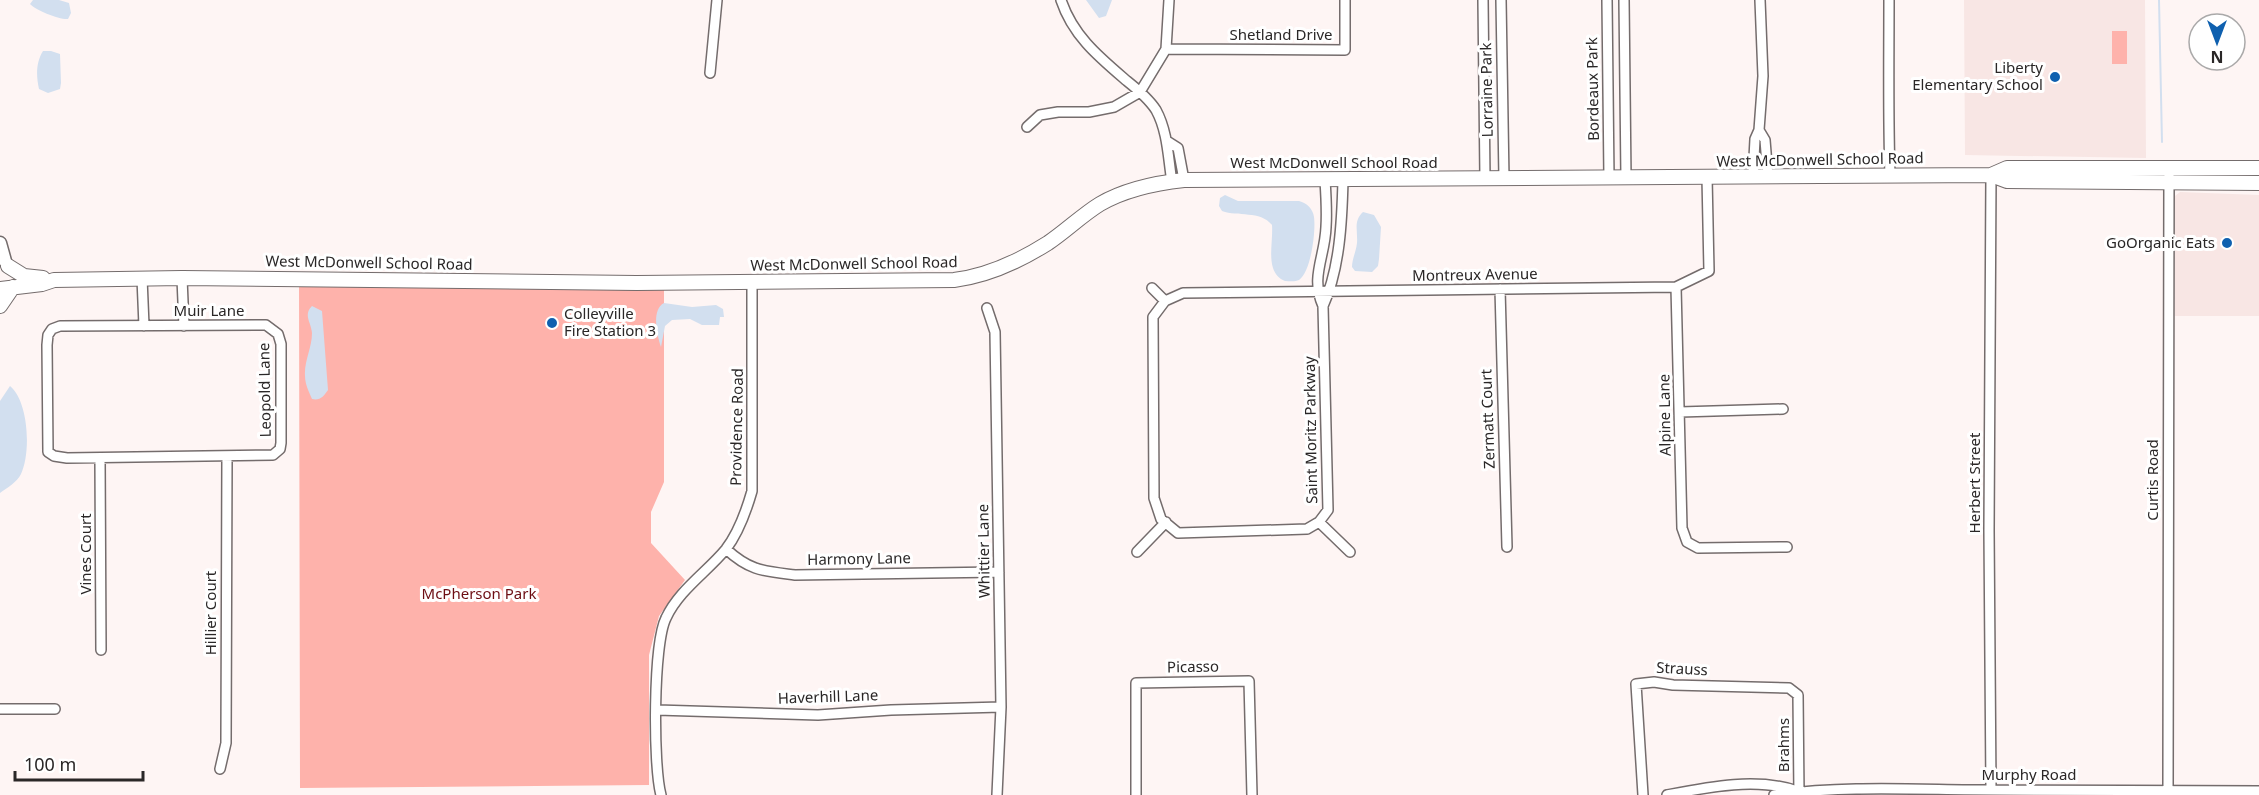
<svg xmlns="http://www.w3.org/2000/svg" width="2259" height="795" font-family="'Noto Sans',sans-serif">
<rect width="100%" height="100%" fill="#fef5f4"/>
<path fill="#f8e6e4" d="M1964,0H2145L2146,158L1965,155Z
M2180,192L2259,195V316H2175V196Z"/>
<path fill="#feb2ab" d="M2112,31H2127V64H2112Z
M299,279L664,282V482L651,512V543L685,580L659,616L649,655V785L300,788Z"/>
<path fill="#d2dfef" d="M33,0H59L69,3L71,13L68,19C60,20 35,10 30,4Z
M1086,0H1112L1106,16L1099,18Z
M43,51H51L60,54L61,83L60,89L48,93L39,89C36,76 36,62 43,51Z
M1225,195L1238,201H1299C1307,203 1313,209 1314,217C1316,231 1311,272 1299,280C1295,282 1289,281 1285,281C1279,279 1275,274 1273,268C1269,255 1273,239 1272,225C1260,210 1238,217 1222,211L1219,206L1220,198Z
M1363,212L1374,215L1381,227L1379,259L1378,266L1372,272L1355,271L1352,267C1352,259 1356,252 1357,243C1358,231 1353,221 1363,212Z
M664,303L692,307L716,305L723,309L724,317H720L719,325H702L690,319L672,320L665,326L661,347C657,335 651,310 664,303Z
M312,306L322,311L328,390C324,396 320,401 312,399C309,392 305,384 305,376C304,361 312,348 312,333C311,322 303,315 312,306Z
M10,386C29,402 31,453 21,474C17,482 7,488 0,493V401Z"/>
<g fill="none" stroke-linecap="round" stroke-linejoin="round">
<path stroke="#d2dfef" stroke-width="2" d="M2159,0L2162,142"/>
<g stroke="#746c6c" stroke-width="12">
<path id="minor" d="M1061,0C1073,36 1099,57 1127,81C1137,89 1149,99 1156,110C1168,132 1168,158 1172,182
M1483,0L1485,179
M1501,0L1504,179
M1607,0L1609,178
M1624,0L1626,178
M1889,0C1889,59 1888,117 1890,175
M1166,49L1345,50V0
M710,73L717,0
M1027,127L1040,115L1058,112H1089L1114,107L1140,92L1166,49L1169,0
M1759,130L1765,140L1768,177
M1167,141L1178,148L1184,180
M1991,175L1989,530L1991,790
M1753,177L1755,139L1759,130L1763,76L1760,0
M1325,180C1326,195 1327,212 1326,227C1325,257 1310,277 1323,306C1340,269 1342,220 1343,180
M142,278L144,326
M182,278L184,326
M1676,287L1682,528L1687,542L1698,548L1787,547
M1152,288L1165,301
M1500,289L1507,547
M1165,301L1183,293L1676,287L1709,271L1707,177
M1165,301L1153,317L1154,498L1161,519L1178,533L1307,529L1319,522L1328,510L1323,306
M987,308L995,332L1001,707L997,795
M266,325L278,334L281,344V443L280,449L273,455L67,458L54,456L48,452L47,345L48,335L52,329L60,326Z
M1680,412L1783,409
M100,458L101,650
M1319,522L1350,552
M726,549C750,571 763,571 795,575L999,572
M1137,552L1166,522
M0,709H55
M657,710L818,715L891,710L1001,707
M220,769L226,743L227,456
M661,795C653,766 653,644 666,618C679,590 707,572 726,549C739,532 746,512 752,491V282
M1136,795V683L1249,681L1252,795
M1643,795L1636,684L1654,682L1673,685L1789,688L1798,695L1799,795
M1667,795C1708,787 1757,777 1797,791
M1774,795C1847,785 1920,790 1993,790C2082,791 2170,790 2259,791
M2168,795L2169,169"/>
</g>
<g stroke="#746c6c" stroke-width="15">
<path id="tertiary" d="M0,243L5,261"/>
</g>
<g stroke="#746c6c" stroke-width="16">
<path id="secondary" d="M1991,175L2007,168H2259
M8,266L24,276L43,278
M0,289L42,284L54,280L182,278L637,283L954,280C987,276 1021,260 1048,243C1066,231 1082,215 1100,204C1124,190 1156,183 1184,180L1991,175L2007,181L2259,183
M0,306L13,287"/>
</g>
<use href="#minor" stroke="#fff" stroke-width="9"/>
<use href="#tertiary" stroke="#fff" stroke-width="12"/>
<use href="#secondary" stroke="#fff" stroke-width="14"/>
</g>
<g fill="#0f60af" stroke="#fff" stroke-width="2">
<circle cx="2055" cy="77" r="6"/>
<circle cx="2227" cy="243" r="6"/>
<circle cx="552" cy="323" r="6"/>
</g>
<g text-anchor="middle" stroke-width="6" stroke-linejoin="round" paint-order="stroke">
<g font-size="15" fill="#2a2727" stroke="#fff">
<text x="1281" y="40">Shetland Drive</text>
<text transform="translate(1593 89) rotate(-91)" y="5">Bordeaux Park</text>
<text transform="translate(1487 90) rotate(-91)" y="5">Lorraine Park</text>
<text transform="translate(1820 160) rotate(-1)" y="5">West McDonwell School Road</text>
<text x="1334" y="168">West McDonwell School Road</text>
<text transform="translate(369 263) rotate(1)" y="5">West McDonwell School Road</text>
<text transform="translate(854 264) rotate(-1)" y="5">West McDonwell School Road</text>
<text transform="translate(1475 275) rotate(-1)" y="5">Montreux Avenue</text>
<text x="209" y="316">Muir Lane</text>
<text transform="translate(265 390) rotate(-91)" y="5">Leopold Lane</text>
<text transform="translate(1665 415) rotate(-91)" y="5">Alpine Lane</text>
<text transform="translate(1488 419) rotate(-92)" y="5">Zermatt Court</text>
<text transform="translate(737 427) rotate(-89)" y="5">Providence Road</text>
<text transform="translate(1311 430) rotate(-91)" y="5">Saint Moritz Parkway</text>
<text transform="translate(2153 480) rotate(-90)" y="5">Curtis Road</text>
<text transform="translate(1975 483) rotate(-90)" y="5">Herbert Street</text>
<text transform="translate(984 551) rotate(-91)" y="5">Whittier Lane</text>
<text transform="translate(86 554) rotate(-90)" y="5">Vines Court</text>
<text transform="translate(859 559) rotate(-1)" y="5">Harmony Lane</text>
<text transform="translate(211 613) rotate(-90)" y="5">Hillier Court</text>
<text transform="translate(1193 667) rotate(-1)" y="5">Picasso</text>
<text transform="translate(1682 669) rotate(3)" y="5">Strauss</text>
<text transform="translate(828 697) rotate(-2)" y="5">Haverhill Lane</text>
<text transform="translate(1784 745) rotate(-90)" y="5">Brahms</text>
<text x="2029" y="780">Murphy Road</text>
</g>
<g font-size="15" fill="#2a2727" stroke="#fff" text-anchor="end">
<text x="2043" y="73">Liberty<tspan x="2043" dy="17">Elementary School</tspan></text>
<text x="2215" y="248">GoOrganic Eats</text>
<text x="564" y="319" text-anchor="start">Colleyville<tspan x="564" dy="17">Fire Station 3</tspan></text>
</g>
<g font-size="15" fill="#6d0e13" stroke="#fff">
<text x="479" y="599">McPherson Park</text>
</g>
</g>
<g transform="translate(2217 42) rotate(180)"><circle r="28" fill="#ffffff" stroke="#aaa9a9" stroke-width="1.5"/>
<path d="M0-4.5L10 22L0 15L-10 22Z" fill="#0f60af"/>
<text y="-9" font-size="16" font-weight="bold" text-anchor="middle" fill="#2a2727">N</text>
</g>
<path d="M15 771v9h128v-9" fill="none" stroke="#2a2727" stroke-width="3"/>
<text x="24" y="771" font-size="18" fill="#2a2727" stroke="#ffffff" stroke-width="4.5" paint-order="stroke">100 m</text>
</svg>
